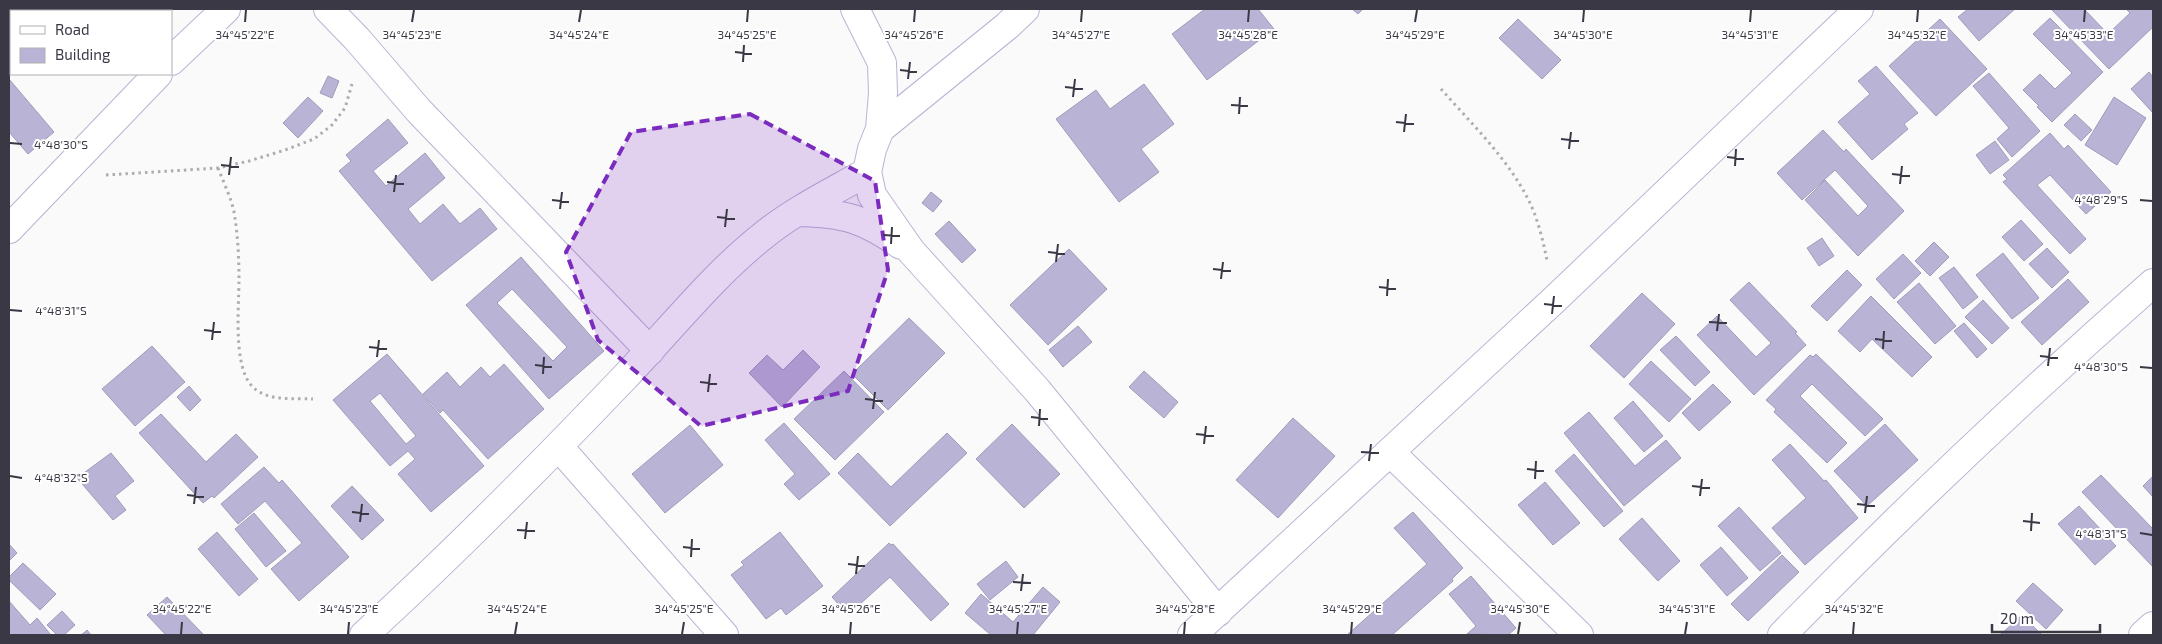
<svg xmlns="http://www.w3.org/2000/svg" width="2162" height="644" font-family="'Exo 2',sans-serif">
<rect width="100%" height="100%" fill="#fafafa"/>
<path fill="#b9b4d5" stroke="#9f9bba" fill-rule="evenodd" d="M12,9H54L57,11H14Z
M74,9H130L127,11H76Z
M140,9H158L160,11H137Z
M1205,9H1258L1274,29L1207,80L1172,34Z
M1352,9H1363L1358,14Z
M1968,9H2015L1979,41L1958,17Z
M2051,9H2084L2108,34L2130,13L2126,9H2153V27L2109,69Z
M2050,18L2103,72L2052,122L2037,107L2039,106L2023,90L2040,74L2055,89L2072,73L2033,34Z
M1518,19L1561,60L1542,79L1499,38Z
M1940,19L1987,69L1936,116L1889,66Z
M9,23L11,26V71L9,68Z
M1876,66L1918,113L1904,124L1908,129L1872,160L1838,122L1870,94L1858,81Z
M2149,72L2153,77V113L2131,89Z
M1989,73L2040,131L2012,157L1997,139L2009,128L1973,86Z
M328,76L339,81L332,98L320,93Z
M9,79L54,132L28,154L9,132Z
M1144,84L1174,124L1141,149L1159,172L1119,202L1056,119L1096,90L1110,109Z
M308,97L323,111L298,138L283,123Z
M2114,97L2146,118L2117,165L2085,145Z
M2075,114L2092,130L2081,141L2064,125Z
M388,119L408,143L373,171L386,186L425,153L445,178L408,209L420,224L443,204L460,224L480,208L497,229L432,281L339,171L351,161L346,155Z
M1823,130L1844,152L1846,149L1904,211L1858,256L1805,200L1825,180L1858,216L1868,206L1835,170L1802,200L1777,173Z
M2050,133L2064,149L2068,145L2111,192L2086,214L2050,175L2037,185L2086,239L2070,254L2003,182L2007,179L2003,175Z
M1995,141L2009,160L1990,174L1976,155Z
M931,192L942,201L933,212L922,203Z
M2021,220L2043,244L2024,261L2002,237Z
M949,221L976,250L962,263L935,234Z
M1822,238L1834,256L1819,266L1807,248Z
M1934,242L1949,257L1930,276L1915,261Z
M2047,248L2069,272L2052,288L2029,264Z
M1069,249L1107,289L1048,345L1010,305Z
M2003,253L2039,298L2012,319L1976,275Z
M1903,254L1921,273L1894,299L1876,279Z
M521,257L604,351L549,399L466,305ZM512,289L567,347L553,361L497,303Z
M1954,267L1978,297L1963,309L1939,278Z
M1847,270L1862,285L1827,321L1811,306Z
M2068,279L2089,302L2042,345L2021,322Z
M1749,282L1797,332L1795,333L1806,345L1754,395L1697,335L1717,316L1756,357L1771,343L1730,300Z
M1919,283L1956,326L1935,344L1897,302Z
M1642,293L1675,324L1624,378L1590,346Z
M1871,296L1932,357L1912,377L1872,339L1860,352L1838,331Z
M1983,300L2009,328L1992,344L1965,317Z
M909,318L945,353L888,410L852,374Z
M1964,323L1987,349L1977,358L1954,331Z
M1078,326L1092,342L1063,367L1049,350Z
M1676,336L1710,372L1695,386L1660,350Z
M152,346L185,382L135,426L102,389Z
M803,350L820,367L782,407L749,373L767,355L783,370Z
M387,354L484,466L431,512L398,474L415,459L408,451L390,466L333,400ZM380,393L416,436L406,444L370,401Z
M1816,354L1883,419L1865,436L1812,384L1800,396L1847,443L1827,463L1774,412L1776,409L1766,400L1810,355L1813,357Z
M1651,361L1691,399L1669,422L1629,384Z
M504,364L544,409L488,459L443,410L440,413L423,394L447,372L460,387L481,367L490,377Z
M844,371L884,412L835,460L794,419Z
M1144,371L1178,402L1164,418L1129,387Z
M1713,384L1731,402L1699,431L1682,413Z
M189,386L201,400L190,411L177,397Z
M1633,401L1663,436L1644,452L1614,418Z
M1589,412L1635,466L1666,440L1681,458L1624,506L1564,433Z
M161,414L206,462L236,434L258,457L214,498L212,496L203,503L139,433Z
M1293,418L1335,456L1278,518L1236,480Z
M784,423L830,474L799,500L784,484L795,474L765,440Z
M1012,424L1060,474L1024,508L976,459Z
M1885,424L1918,460L1867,506L1834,471Z
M690,425L723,465L665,513L632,474Z
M947,433L967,453L890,526L838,473L858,453L891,487Z
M1790,444L1824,481L1826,480L1858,518L1805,565L1772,528L1806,498L1772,460Z
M111,453L134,481L115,496L126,510L113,520L77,478Z
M1574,454L1623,511L1604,527L1555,471Z
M264,467L279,483L282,480L349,557L299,601L271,569L302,543L265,501L238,524L221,504Z
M2101,475L2153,529V567L2082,492Z
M2153,476V497L2143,486Z
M1545,482L1580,523L1553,545L1518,505Z
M352,486L384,520L362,540L331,506Z
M2079,506L2116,546L2095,565L2058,524Z
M1739,507L1781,553L1760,571L1718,526Z
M1413,512L1463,568L1452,579L1453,581L1392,635H1347L1427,564L1394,528Z
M254,513L286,551L266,567L235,529Z
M1642,518L1680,561L1658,581L1619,539Z
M217,532L258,579L239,596L198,549Z
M780,532L823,586L786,615L781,608L766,619L731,575L744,565L741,562Z
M889,543L891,545L893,544L949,604L931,621L890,577L848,615L832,597Z
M9,544L17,553L9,561Z
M1721,547L1748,578L1727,596L1700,565Z
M1782,555L1799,572L1748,621L1731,604Z
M1006,561L1018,577L990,600L977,584Z
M23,563L56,594L40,610L9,580V577Z
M1471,576L1516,628L1508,635L1467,634L1476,626L1449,594Z
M2033,583L2063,610L2046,629L2016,601Z
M1043,587L1060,602L1033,635H991L965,613L981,594L1013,622Z
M167,597L204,635H166L147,615Z
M9,601L30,625L37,618L51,635H9Z
M62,611L75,625L64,635H57L47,625Z
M2022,615L2042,635H2000Z
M87,630L91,635H81L85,632Z"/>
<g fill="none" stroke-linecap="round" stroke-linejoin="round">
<g stroke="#b8b4d4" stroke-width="30">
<path id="street" d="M328,9L357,39L419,111L650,351
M855,9L882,63L883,93L880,129L872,149L867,172L872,195L911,251L1037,390L1218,612
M171,61L226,9
M880,129L1007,26L1025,9
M799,212C844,213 865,219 901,245
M9,229L158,74
M559,447L724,635
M1390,452L1579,635
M364,635C454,553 540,466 624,378C669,331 713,275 764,235C795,210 832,192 867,172
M1192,635L1554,300L1859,9
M1782,635C1901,513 2025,396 2153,283
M2143,635L2153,626"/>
</g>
<path stroke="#adacb1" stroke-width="3" stroke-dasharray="2.5 4" stroke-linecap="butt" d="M1441,89C1471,123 1509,160 1529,201C1538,219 1543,241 1547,260
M218,168C224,184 233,201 235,218C238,238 239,260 239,280C239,306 233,364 251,385C265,402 294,398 313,399
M106,175L218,168L249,161L285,150L314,139L332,125L345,108L352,84"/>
<use href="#street" stroke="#fff" stroke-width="28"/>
</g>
<path fill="#7b2cbf" fill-opacity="0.2" stroke="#7b2cbf" stroke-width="4" stroke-dasharray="10 6" stroke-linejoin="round" d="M750,114L875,181L888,270L848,391L701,426L598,340L566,252L631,132Z"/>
<path fill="none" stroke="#3a3845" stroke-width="2" d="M245,22L246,10M412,22L414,10M579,22L581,10M747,22L748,10M914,22L915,10M1081,22L1082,10M1248,22L1249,10M1415,22L1417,10M1583,22L1584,10M1750,22L1751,10M1917,22L1918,10M2084,22L2085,10M735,52L752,54M743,62L744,45M900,70L917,72M908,79L910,62M1065,87L1083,89M1073,97L1075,79M1231,105L1248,106M1239,114L1240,97M1396,122L1414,124M1404,132L1406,114M1561,139L1579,141M10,143L22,144M1569,149L1571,132M1727,157L1744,159M221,165L239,167M1735,166L1736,149M1892,174L1910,176M229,175L231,157M387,182L404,184M1900,184L1902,166M394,192L396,175M552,200L569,202M2140,200L2152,201M560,209L562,192M717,217L735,219M725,227L727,209M883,235L900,236M891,244L892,227M1048,252L1065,254M1056,262L1058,244M1213,269L1231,271M1221,279L1223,262M1379,287L1396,289M1387,296L1388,279M1544,304L1562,306M10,310L22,311M1552,314L1554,296M1709,322L1727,323M204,330L221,332M1717,331L1719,314M1875,339L1892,341M212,340L214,322M369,347L387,349M1883,349L1884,331M2040,356L2058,358M377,357L379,340M535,365L552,367M2048,366L2050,348M2140,367L2152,368M543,374L544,357M700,382L717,384M708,392L710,374M865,399L883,401M873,409L875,392M1031,417L1048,419M1039,426L1040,409M1196,434L1214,436M1204,444L1206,426M1361,452L1379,453M1369,461L1371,444M1527,469L1544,471M10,476L22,478M1535,479L1536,461M1692,486L1710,488M187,495L204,497M1700,496L1702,479M194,504L196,487M1857,504L1875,506M352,512L369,514M1865,513L1867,496M2023,521L2040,523M360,522L362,504M517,530L535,531M2031,531L2032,513M2140,533L2152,535M525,539L527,522M683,547L700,549M691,557L692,539M848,564L865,566M856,574L858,556M1013,582L1031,583M1021,591L1023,574M181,634L182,622M348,634L349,622M515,634L517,622M682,634L684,622M850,634L851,622M1017,634L1018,622M1184,634L1185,622M1351,634L1352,622M1518,634L1520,622M1685,634L1687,622M1853,634L1854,622"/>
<g font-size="12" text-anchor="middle" fill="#3a3845" stroke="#fff" stroke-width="4" stroke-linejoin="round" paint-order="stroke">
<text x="245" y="39">34°45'22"E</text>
<text x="412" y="39">34°45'23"E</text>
<text x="579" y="39">34°45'24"E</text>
<text x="747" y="39">34°45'25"E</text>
<text x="914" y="39">34°45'26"E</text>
<text x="1081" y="39">34°45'27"E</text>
<text x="1248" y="39">34°45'28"E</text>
<text x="1415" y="39">34°45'29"E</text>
<text x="1583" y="39">34°45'30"E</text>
<text x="1750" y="39">34°45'31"E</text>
<text x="1917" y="39">34°45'32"E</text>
<text x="2084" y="39">34°45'33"E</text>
<text x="61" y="149">4°48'30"S</text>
<text x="2101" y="204">4°48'29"S</text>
<text x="61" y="315">4°48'31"S</text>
<text x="2101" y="371">4°48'30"S</text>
<text x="61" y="482">4°48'32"S</text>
<text x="2101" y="538">4°48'31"S</text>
<text x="182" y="613">34°45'22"E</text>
<text x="349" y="613">34°45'23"E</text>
<text x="517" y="613">34°45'24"E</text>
<text x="684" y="613">34°45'25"E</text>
<text x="851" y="613">34°45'26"E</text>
<text x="1018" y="613">34°45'27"E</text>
<text x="1185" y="613">34°45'28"E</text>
<text x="1352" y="613">34°45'29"E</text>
<text x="1520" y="613">34°45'30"E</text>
<text x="1687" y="613">34°45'31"E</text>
<text x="1854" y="613">34°45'32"E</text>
</g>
<rect width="2162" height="644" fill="none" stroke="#3a3845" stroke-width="20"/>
<rect x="10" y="10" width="162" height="65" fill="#ffffff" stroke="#b0afb5"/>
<rect x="20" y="26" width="25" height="8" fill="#ffffff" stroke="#b0afb5"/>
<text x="55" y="35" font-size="15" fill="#3a3845">Road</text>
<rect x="20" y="48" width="25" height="15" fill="#b9b4d5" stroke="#b0afb5"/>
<text x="55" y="60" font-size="15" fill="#3a3845">Building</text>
<path d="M1992 624v8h108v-8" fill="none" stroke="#3a3845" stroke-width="2.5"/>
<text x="2000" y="624" font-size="15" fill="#3a3845" stroke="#ffffff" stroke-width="4" paint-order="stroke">20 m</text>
</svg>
